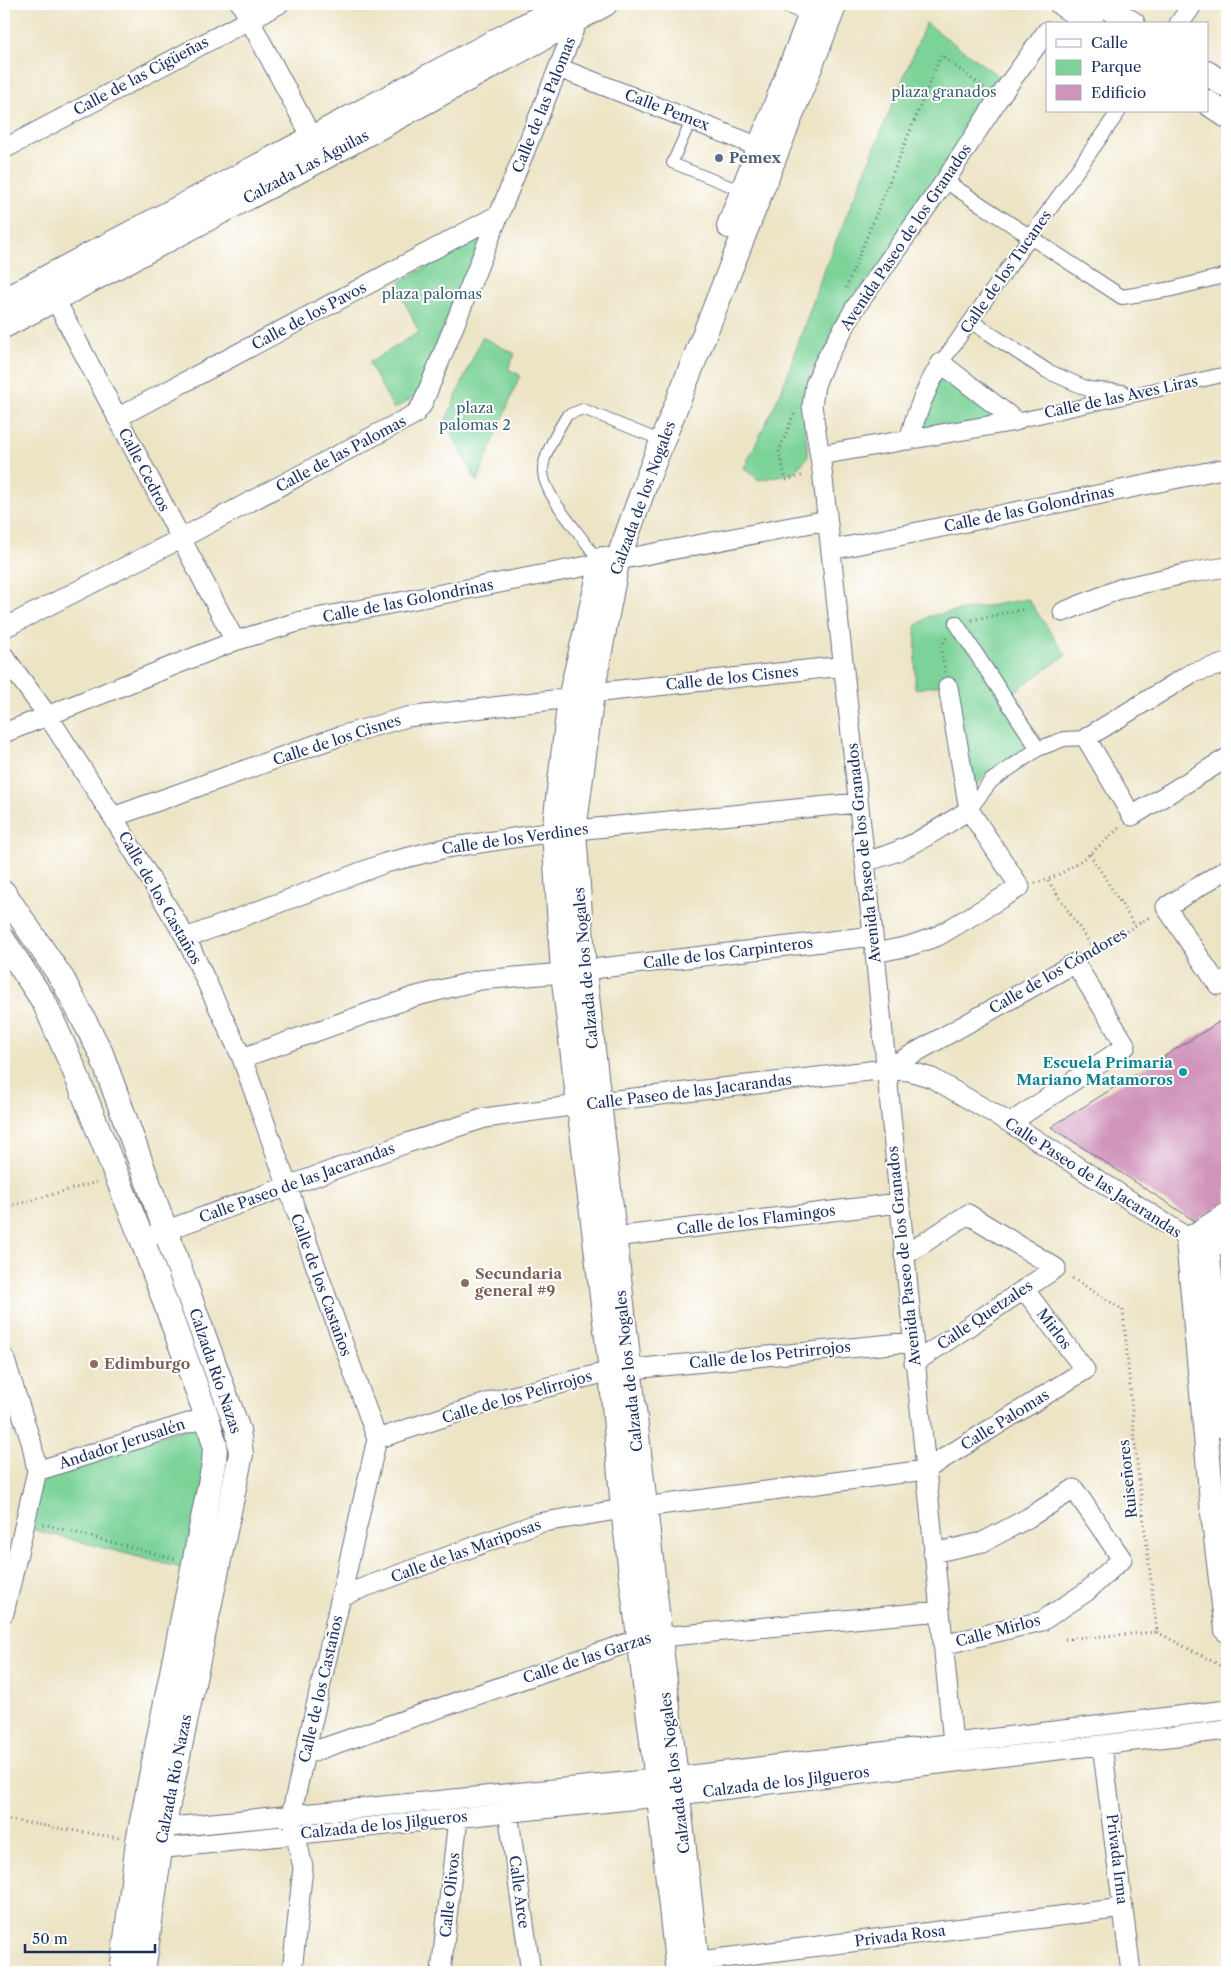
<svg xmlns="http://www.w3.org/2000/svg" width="1231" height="1976" font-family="'Libre Caslon Text',serif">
<rect width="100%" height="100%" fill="#fff"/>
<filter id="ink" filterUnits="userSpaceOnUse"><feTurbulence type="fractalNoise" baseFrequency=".02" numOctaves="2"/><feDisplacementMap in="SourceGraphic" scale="10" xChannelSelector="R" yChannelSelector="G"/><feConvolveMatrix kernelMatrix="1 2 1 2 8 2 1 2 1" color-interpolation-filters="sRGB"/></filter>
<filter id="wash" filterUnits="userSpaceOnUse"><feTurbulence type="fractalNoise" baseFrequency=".0096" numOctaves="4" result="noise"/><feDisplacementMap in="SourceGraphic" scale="20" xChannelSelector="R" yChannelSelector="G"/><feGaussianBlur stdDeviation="1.12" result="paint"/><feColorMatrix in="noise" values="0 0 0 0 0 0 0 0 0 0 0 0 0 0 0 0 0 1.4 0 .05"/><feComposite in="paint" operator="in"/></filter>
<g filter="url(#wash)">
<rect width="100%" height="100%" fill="#ede4c5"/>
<path fill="#7cd398" stroke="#4c817b" d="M926,23L1005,81L813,369L802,397L808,457L793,473L759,480L744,468L781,392L823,273Z
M488,233L417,395L394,409L369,363L419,332L396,284Z
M482,337L515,354L508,369L520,375L477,482L445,422Z
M942,369L1004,418L912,437Z
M1028,599L1066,655L1011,694L1043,742L986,774L971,792L953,683L915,689L916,626L929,616Z
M203,1423L210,1453L185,1569L27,1528L40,1474Z"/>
<g id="blocks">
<path fill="#d094bb" d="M1227,1017V1202L1195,1221L1051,1127Z"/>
</g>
</g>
<g filter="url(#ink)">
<use href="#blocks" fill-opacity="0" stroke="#646e82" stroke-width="1"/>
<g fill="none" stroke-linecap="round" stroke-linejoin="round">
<g stroke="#646e82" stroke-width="12">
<path id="service" d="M692,119L672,163L742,191
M600,564C587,539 544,498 543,472C542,457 559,428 567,415L583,409L650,436"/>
</g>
<g stroke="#646e82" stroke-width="16">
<path id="pedestrian" d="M945,181L1122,297L1172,289L1227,275
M972,322L1047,371L1088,389L1123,392
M941,363L1119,111
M1016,421L1227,374
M956,623L1038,749
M969,810L991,781L1038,749L1064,739L1086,738"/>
</g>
<g stroke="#646e82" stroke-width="21">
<path id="minor" d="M241,4L318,149
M789,4L824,17
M1179,24L1193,4
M559,68L772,152
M4,149L279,4
M55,299L235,641
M117,418L500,214
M909,440C916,412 926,388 941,363L1016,421
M820,455L1016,421
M831,550L1227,468
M1063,612L1122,588L1189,573L1227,567
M4,628L180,539L415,414L422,405L581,12
M4,656L48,716L113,817L186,938L242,1058L377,1439L291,1815L303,1867L292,1972
M1227,663L1192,673L1086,738L1132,816L1227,758
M592,693L843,666
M4,733L235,641L301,621L827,520
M113,817L340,736L407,717L570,698
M865,861C904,854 936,830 969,810
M1227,869L1166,907L1218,985L1227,979
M186,938L385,863L446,848L554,832L858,803
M875,953L909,946L938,936L1020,887L969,810L948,687
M584,970L873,936
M242,1058L413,997L480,980L563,973
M886,1069L1075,963L1126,1046L1010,1123
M614,1237L899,1203
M142,1239L407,1143L485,1118L599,1102L886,1069L909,1071L932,1078L1010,1123L1199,1245
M904,1256L968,1214L1056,1268L914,1363
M4,1357L32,1445L37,1471L4,1613
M377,1439L493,1401L611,1371L912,1342
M37,1471L207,1417
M644,1507L925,1470L1085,1370L1024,1289
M933,1553L983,1542L1028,1518L1074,1489L1122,1559L1086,1592L1042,1621L943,1645
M341,1596L538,1523L623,1509
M953,1743L875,953L822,470L812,406L815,385L823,365L855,308L945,181L998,99L1047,31
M1102,1745L1131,1972
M306,1754L639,1639L940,1611
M508,1812L531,1972
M151,1829L675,1777L1227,1710
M147,1850L678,1795L1227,1730
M683,1963L1123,1908
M441,1972L458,1818"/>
</g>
<g stroke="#646e82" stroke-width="26">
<path id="tertiary" d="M1062,4L1092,24
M1103,4L1133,24
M1207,73L1227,86
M1207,102L1227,116
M729,226L815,4
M4,300L566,4
M4,326L323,158L605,4
M603,559L570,698L554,832L563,973L611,1371L623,1509L659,1797L678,1972
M4,893L63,980L101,1053L238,1430L241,1454L163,1828L143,1972
M4,941L44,1002L73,1067L142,1239L207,1417L215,1445L214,1464L138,1841L122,1972
M1227,1215L1188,1240L1213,1513L1227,1630
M1227,1236L1207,1249L1227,1428
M698,1972L584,970L574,831L592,693L617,562L646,482L835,4"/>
</g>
<path stroke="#646e82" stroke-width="3" stroke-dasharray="1 4" stroke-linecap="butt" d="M846,288L941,55L984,88
M794,414L779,451L786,480L805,475
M972,620L1025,609
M945,672L941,646L948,636
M1090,854L1135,926
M1048,881L1095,951
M1035,883C1068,876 1096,849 1120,827
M1088,955L1151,916
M4,1208L97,1182
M43,1524L175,1559
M1157,1632L1227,1669
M1065,1639L1157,1632L1137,1464L1123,1310L1069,1276
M4,1819L119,1838"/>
<use href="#service" stroke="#fff" stroke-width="10"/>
<use href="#pedestrian" stroke="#fff" stroke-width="14"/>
<use href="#minor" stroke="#fff" stroke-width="19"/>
<use href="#tertiary" stroke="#fff" stroke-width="24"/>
</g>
</g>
<circle fill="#5c6f8a" stroke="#fff" stroke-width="2" cx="719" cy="158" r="5"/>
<circle fill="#0f9aa8" stroke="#fff" stroke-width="2" cx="1183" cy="1072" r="5"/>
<g fill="#8d6e63" stroke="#fff" stroke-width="2">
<circle cx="465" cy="1283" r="5"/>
<circle cx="94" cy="1364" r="5"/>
</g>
<g text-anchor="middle" stroke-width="4" stroke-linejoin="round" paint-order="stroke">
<g font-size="15" fill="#1b2f5e" stroke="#fff">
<text transform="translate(141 76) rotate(-28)" y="5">Calle de las Cigüeñas</text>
<text transform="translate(544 105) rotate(-68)" y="5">Calle de las Palomas</text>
<text transform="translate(667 110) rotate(21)" y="5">Calle Pemex</text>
<text transform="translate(306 167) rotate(-28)" y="5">Calzada Las Águilas</text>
<text transform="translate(906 237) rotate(-56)" y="5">Avenida Paseo de los Granados</text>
<text transform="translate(1006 272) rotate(-55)" y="5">Calle de los Tucanes</text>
<text transform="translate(309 316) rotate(-28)" y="5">Calle de los Pavos</text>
<text transform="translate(1121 397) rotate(-12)" y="5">Calle de las Aves Liras</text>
<text transform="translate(341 454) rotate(-28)" y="5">Calle de las Palomas</text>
<text transform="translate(144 470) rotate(62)" y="5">Calle Cedros</text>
<text transform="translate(643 498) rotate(-70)" y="5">Calzada de los Nogales</text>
<text transform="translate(1029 509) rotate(-12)" y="5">Calle de las Golondrinas</text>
<text transform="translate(408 601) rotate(-11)" y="5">Calle de las Golondrinas</text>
<text transform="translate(732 678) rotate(-6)" y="5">Calle de los Cisnes</text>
<text transform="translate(337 740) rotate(-18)" y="5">Calle de los Cisnes</text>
<text transform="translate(515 839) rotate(-8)" y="5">Calle de los Verdines</text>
<text transform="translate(864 853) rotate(-96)" y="5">Avenida Paseo de los Granados</text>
<text transform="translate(160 898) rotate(60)" y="5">Calle de los Castaños</text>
<text transform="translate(728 953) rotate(-7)" y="5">Calle de los Carpinteros</text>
<text transform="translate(586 968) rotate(-95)" y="5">Calzada de los Nogales</text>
<text transform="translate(1058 971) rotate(-30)" y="5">Calle de los Cóndores</text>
<text transform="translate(689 1092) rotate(-7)" y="5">Calle Paseo de las Jacarandas</text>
<text transform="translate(1093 1178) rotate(33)" y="5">Calle Paseo de las Jacarandas</text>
<text transform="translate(297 1183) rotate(-20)" y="5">Calle Paseo de las Jacarandas</text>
<text transform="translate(756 1220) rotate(-7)" y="5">Calle de los Flamingos</text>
<text transform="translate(904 1256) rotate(-96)" y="5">Avenida Paseo de los Granados</text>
<text transform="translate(321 1285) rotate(70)" y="5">Calle de los Castaños</text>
<text transform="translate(985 1315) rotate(-34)" y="5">Calle Quetzales</text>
<text transform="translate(1054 1329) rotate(53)" y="5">Mirlos</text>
<text transform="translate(770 1355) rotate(-6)" y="5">Calle de los Petrirrojos</text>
<text transform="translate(215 1371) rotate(71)" y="5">Calzada Río Nazas</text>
<text transform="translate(629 1371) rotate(-96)" y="5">Calzada de los Nogales</text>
<text transform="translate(517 1397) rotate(-16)" y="5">Calle de los Pelirrojos</text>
<text transform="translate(1005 1420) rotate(-32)" y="5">Calle Palomas</text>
<text transform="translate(122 1444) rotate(-18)" y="5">Andador Jerusalén</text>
<text transform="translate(1128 1479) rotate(-96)" y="5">Ruiseñores</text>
<text transform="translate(466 1551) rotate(-20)" y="5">Calle de las Mariposas</text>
<text transform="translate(998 1631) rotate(-15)" y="5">Calle Mirlos</text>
<text transform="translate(587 1658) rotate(-18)" y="5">Calle de las Garzas</text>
<text transform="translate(321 1689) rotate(-77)" y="5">Calle de los Castaños</text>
<text transform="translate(675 1773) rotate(-97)" y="5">Calzada de los Nogales</text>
<text transform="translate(174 1779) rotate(-79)" y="5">Calzada Río Nazas</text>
<text transform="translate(786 1782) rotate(-7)" y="5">Calzada de los Jilgueros</text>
<text transform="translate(384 1825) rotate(-6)" y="5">Calzada de los Jilgueros</text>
<text transform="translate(1117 1859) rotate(83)" y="5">Privada Irma</text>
<text transform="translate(519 1892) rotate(82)" y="5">Calle Arce</text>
<text transform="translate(450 1895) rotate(-84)" y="5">Calle Olivos</text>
<text transform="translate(900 1936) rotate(-7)" y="5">Privada Rosa</text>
</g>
<g font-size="15" fill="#38606f" stroke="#fff">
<text x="944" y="97">plaza granados</text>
<text x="432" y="299">plaza palomas</text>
<text x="475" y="413">plaza<tspan x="475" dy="17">palomas 2</tspan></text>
</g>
<g font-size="15" font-weight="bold" fill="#4e5e75" stroke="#fff" text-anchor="start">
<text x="729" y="163">Pemex</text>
</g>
<g font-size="15" font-weight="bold" fill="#0d838f" stroke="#fff" text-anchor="end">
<text x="1173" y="1068">Escuela Primaria<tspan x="1173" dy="17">Mariano Matamoros</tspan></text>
</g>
<g font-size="15" font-weight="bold" fill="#785e54" stroke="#fff" text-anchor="start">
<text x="475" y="1279">Secundaria<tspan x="475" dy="17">general #9</tspan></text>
<text x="104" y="1369">Edimburgo</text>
</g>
</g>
<rect width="1231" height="1976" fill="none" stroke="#fff" stroke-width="20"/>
<rect x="1046" y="22" width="162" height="90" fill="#ffffff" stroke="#a4acbf"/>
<rect x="1056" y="39" width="25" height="8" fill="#ffffff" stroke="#a4acbf"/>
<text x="1091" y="48" font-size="15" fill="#1b2f5e">Calle</text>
<rect x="1056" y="60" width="25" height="15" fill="#7cd398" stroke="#a4acbf"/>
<text x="1091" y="72" font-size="15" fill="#1b2f5e">Parque</text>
<rect x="1056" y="85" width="25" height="15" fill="#d094bb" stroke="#a4acbf"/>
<text x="1091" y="98" font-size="15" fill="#1b2f5e">Edificio</text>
<path d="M25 1944v8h130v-8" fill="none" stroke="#1b2f5e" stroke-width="2.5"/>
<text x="32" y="1944" font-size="15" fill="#1b2f5e" stroke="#ffffff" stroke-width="4" paint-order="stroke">50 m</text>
</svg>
